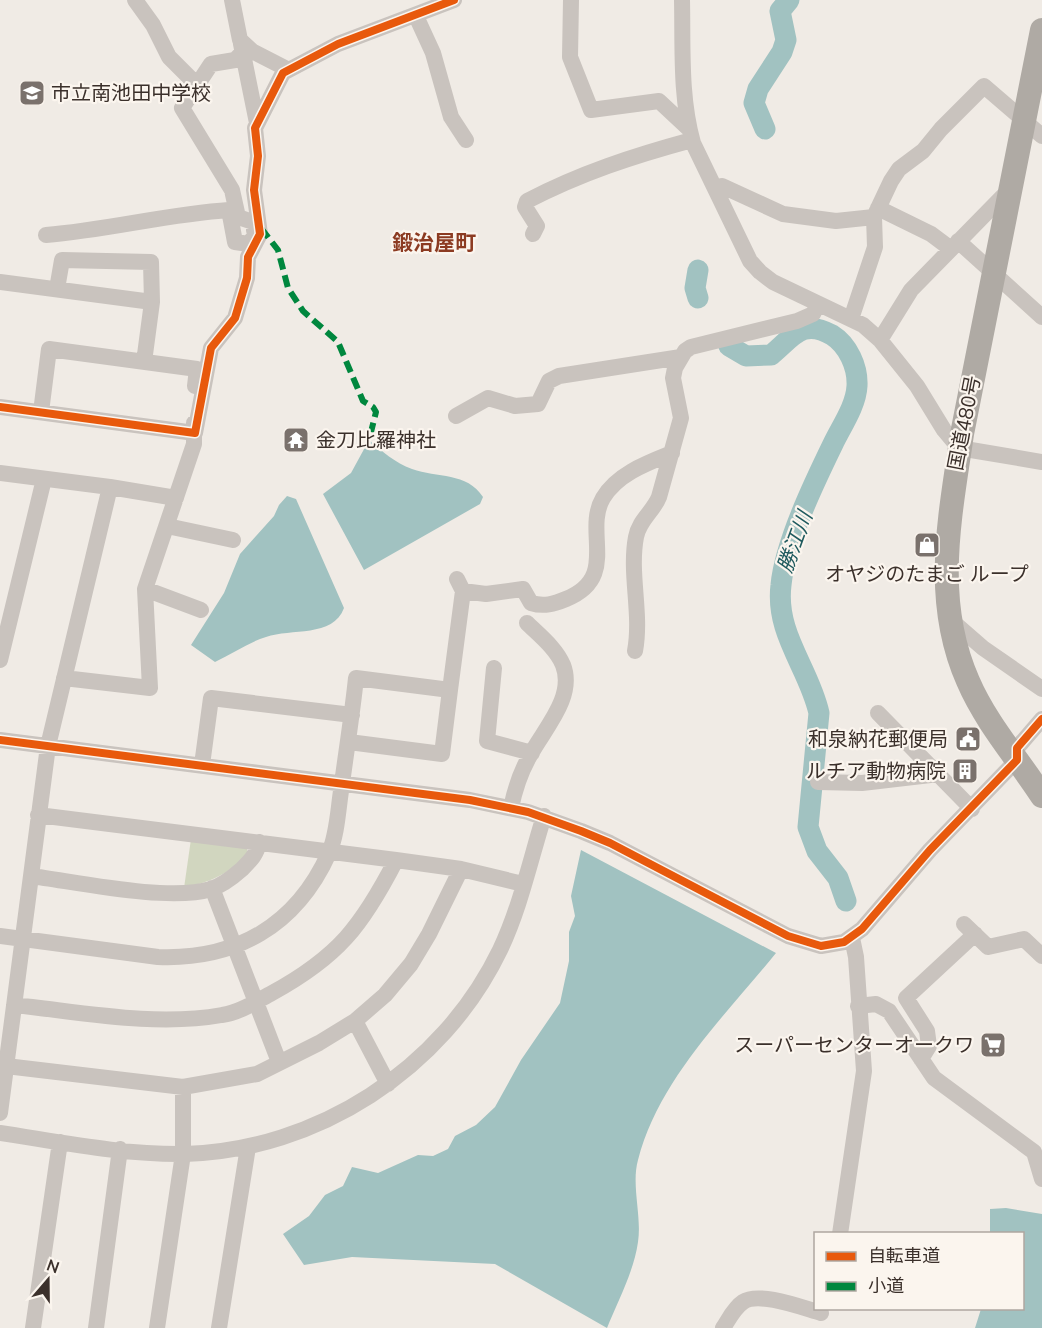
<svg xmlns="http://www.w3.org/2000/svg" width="1042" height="1328" font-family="'Nunito Sans','Noto Sans JP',sans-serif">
<rect width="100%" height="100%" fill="#f0ebe5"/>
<path fill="#d1d6bf" d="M191,839L247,846V854C230,874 209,882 184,888Z"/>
<path fill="#a1c2c1" d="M369,440C382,451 395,463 412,469C437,478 467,472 483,497L480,504L364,570L323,494L351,473Z
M287,496L296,499L344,608C333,638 291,628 266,637C249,642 232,654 215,662L191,645L224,593L240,554L274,516L279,505Z
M581,850L776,953C725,1016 659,1079 638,1160C631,1185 642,1216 638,1242C634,1271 618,1301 607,1328L495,1264L352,1257L304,1265L283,1234L309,1216L325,1195L343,1186L352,1167L378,1173L418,1155L433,1156L448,1149L455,1136L476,1125L495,1107L521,1060L560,1003L569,961V932L575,916L571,896Z
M1006,1208L1042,1214V1328H975L981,1309L1022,1308V1234L990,1233V1209Z"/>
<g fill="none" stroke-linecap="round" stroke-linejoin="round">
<path stroke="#a1c2c1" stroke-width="21" d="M765,129L754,103L758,89L782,52L786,40L780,11L789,0
M698,270L695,288L698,298
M729,346L746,356L771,355C793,337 802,318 832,335C848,345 858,367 857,386C856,406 841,427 833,444C814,483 785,543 781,585C775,634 809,668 819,713L808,827L817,851L838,878L846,901"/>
<path stroke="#c9c3be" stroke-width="16" d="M135,0L153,25L169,57L197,85
M232,0L240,40L252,51L289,70
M571,0L570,57L591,110L659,101L689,129
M682,0C683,48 680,97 693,143L750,261L760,272L773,282L863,325L880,340L917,386L944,430L959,448L1042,462
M416,16L433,53L451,117L466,140
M241,44L257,123
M243,52L235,60L211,64L182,108L232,190L238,217L253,222
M715,188L722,186L783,214L836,221L874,217
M878,208L931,234L951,249
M533,234L537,226L525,207L527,201C581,173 633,156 692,140
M46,235C108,230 168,214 229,210L235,242L249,244L255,235L254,230
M958,241L1042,317
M0,282L152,302L144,362
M57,289L62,260L151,262L152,302
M851,319L875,247L874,217L891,181L899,169L923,151L941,129L984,86L1042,136
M880,340L911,290L1003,196H1008
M0,407L195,433L211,348L235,318L247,278L248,257L260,234L254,190L258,156L255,128L283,73L338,44L454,0
M41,412L49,349L197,369L195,386
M456,416L488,398L515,406L538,404L549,381L559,376L681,357
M0,473L110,487L48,746L0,1113
M110,487L176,498
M167,526L233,540
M145,589L201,610
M463,591L486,594L523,589L531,603C544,607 554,604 566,599C620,577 583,532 603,498C617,474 647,463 672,453
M952,621L983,648L1042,689
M635,651C642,613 629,574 636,537C639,520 653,512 659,497L681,418L673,378L675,368L685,351L691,347L797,321L813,314L818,304
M0,660L44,479
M494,668L487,741L532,753
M64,678L150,688L145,589L194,444V423
M450,690L463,591L457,579
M878,713L972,809
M0,740L470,800L528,812L581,831L610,843L788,936L821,946L844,942L862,929L930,850L1017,760V748L1042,719
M202,765L211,698L352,715
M818,782L862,783L939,774
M511,808C515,788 521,770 532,752C546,727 575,696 563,665C556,648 539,635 527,623
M38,815L396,860L461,869L523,884
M31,876C77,882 169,902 211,889C223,885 233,877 242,869C251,860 257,854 259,842
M212,888L279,1062
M964,924L988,947L1024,939L1042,956
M0,936L158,957C236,960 296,926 329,853C337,835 338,811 341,791C346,753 352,716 356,678L450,690L442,754L349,742
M14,1005C81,1012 155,1027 222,1015C239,1013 257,1001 272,993C338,957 362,926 396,860
M858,1006L876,1004L889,1011L934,1078L1034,1152L1042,1179
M355,1021L388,1084
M921,1059L929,1046L927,1031L906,998L975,934
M6,1066L183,1087L257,1074L319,1043L355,1021L385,995L411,964L429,934L461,869
M0,1133C60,1142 124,1155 185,1154C317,1150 442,1070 500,950C520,908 530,861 544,816
M840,1234L864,1071L856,957L852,938
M33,1328L60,1142
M96,1328L120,1149
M157,1328L183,1154V1087
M219,1328L248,1147
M723,1328C729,1319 734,1308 743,1302C759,1291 803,1308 821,1313"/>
<path stroke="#afaaa4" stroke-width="24" d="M1042,30L962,434C950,517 932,600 968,681C986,723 1018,759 1042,796"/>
<path stroke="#00873e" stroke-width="6" stroke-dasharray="12 6" stroke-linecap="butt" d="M261,228L278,250L288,288L303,311L338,342L363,401L373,407L376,412L371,432"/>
<g stroke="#fbf5ee" stroke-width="11">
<path id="cycleway" d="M0,407L195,433L211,348L235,318L247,278L248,257L260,234L254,190L258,156L255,128L283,73L338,44L454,0
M0,740L470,800L528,812L581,831L610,843L788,936L821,946L844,942L862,929L930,850L1017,760V748L1042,719"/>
</g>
<use href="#cycleway" stroke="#e8590c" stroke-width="8"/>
</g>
<defs>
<g id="school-square" transform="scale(1.35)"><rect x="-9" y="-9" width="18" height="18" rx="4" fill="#7a716c" stroke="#fbf5ee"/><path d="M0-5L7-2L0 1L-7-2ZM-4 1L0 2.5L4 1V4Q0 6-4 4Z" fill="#fff"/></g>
<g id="temple-square" transform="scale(1.35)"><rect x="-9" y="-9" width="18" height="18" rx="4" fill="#7a716c" stroke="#fbf5ee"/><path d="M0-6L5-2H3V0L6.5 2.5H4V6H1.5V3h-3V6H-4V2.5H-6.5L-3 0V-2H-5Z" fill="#fff"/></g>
<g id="shop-square" transform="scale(1.35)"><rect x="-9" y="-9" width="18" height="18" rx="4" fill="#7a716c" stroke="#fbf5ee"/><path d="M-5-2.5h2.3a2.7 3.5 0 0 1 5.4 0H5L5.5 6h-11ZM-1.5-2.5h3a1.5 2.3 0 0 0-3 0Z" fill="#fff"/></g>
<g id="civic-square" transform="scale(1.35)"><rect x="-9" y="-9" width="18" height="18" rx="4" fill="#7a716c" stroke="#fbf5ee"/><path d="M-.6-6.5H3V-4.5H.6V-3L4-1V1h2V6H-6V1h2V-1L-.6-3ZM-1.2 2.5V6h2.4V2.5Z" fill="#fff"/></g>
<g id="building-square" transform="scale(1.35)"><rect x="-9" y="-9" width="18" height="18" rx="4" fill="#7a716c" stroke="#fbf5ee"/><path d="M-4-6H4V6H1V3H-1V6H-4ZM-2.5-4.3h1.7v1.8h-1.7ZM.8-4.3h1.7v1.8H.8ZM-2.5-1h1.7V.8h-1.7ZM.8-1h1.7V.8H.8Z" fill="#fff"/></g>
<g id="supermarket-square" transform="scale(1.35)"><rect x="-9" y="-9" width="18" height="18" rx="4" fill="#7a716c" stroke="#fbf5ee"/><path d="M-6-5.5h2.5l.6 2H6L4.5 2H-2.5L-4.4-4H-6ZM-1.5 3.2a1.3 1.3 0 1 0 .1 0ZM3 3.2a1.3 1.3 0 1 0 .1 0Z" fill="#fff"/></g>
</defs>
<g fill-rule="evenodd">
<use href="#school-square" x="32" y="93"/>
<use href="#temple-square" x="296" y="440"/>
<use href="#shop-square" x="927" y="545"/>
<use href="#civic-square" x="968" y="739"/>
<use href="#building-square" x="965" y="771"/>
<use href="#supermarket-square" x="993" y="1045"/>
</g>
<g text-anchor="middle" stroke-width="4.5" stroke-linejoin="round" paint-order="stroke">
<g font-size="20" fill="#3b302b" stroke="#fbf5ee" text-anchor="end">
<text x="51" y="100" text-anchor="start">市立南池田中学校</text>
<text x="316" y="447" text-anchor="start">金刀比羅神社</text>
<text x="927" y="581" text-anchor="middle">オヤジのたまご ループ</text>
<text x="948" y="746">和泉納花郵便局</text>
<text x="946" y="778">ルチア動物病院</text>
<text x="974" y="1052">スーパーセンターオークワ</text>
</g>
<g font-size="20" fill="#3b302b" stroke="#fbf5ee">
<text transform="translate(964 423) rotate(-79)" y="7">国道480号</text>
</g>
<g font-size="21" font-weight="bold" fill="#8c3b22" stroke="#fbf5ee">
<text x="434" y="250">鍛治屋町</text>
</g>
<g font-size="21" font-style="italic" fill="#1f5a5e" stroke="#fbf5ee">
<text transform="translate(795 542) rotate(-70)" y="7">勝江川</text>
</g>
</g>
<rect x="814" y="1232" width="210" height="78" fill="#fbf5ee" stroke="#aea6a0" stroke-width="1.5"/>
<rect x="826" y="1252" width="30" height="9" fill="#e8590c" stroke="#aea6a0" stroke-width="1.5"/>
<text x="868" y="1262" font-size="18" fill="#3b302b">自転車道</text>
<rect x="826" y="1282" width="30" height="9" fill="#00873e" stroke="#aea6a0" stroke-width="1.5"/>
<text x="868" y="1292" font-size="18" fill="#3b302b">小道</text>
<g transform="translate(48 1280) rotate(20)" stroke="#fbf5ee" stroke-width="4.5" paint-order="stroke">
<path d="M0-4.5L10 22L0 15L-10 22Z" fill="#3b302b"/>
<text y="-9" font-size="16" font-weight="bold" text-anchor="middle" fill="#3b302b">N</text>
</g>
</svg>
